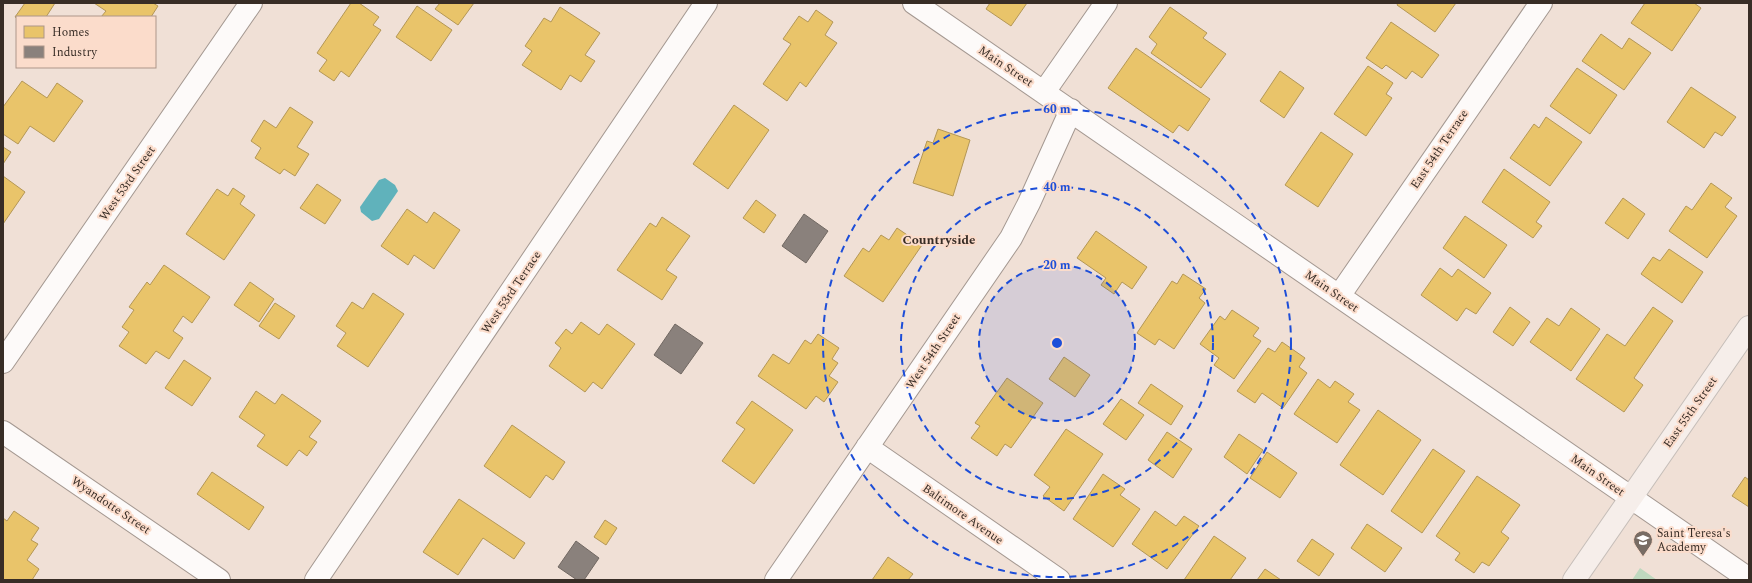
<svg xmlns="http://www.w3.org/2000/svg" width="1752" height="583" font-family="Spectral,serif">
<rect width="100%" height="100%" fill="#f0e0d6"/>
<path fill="#bfd8bf" d="M1640,568L1657,580H1632Z"/>
<path fill="#60b2bb" d="M385,178L395,185L398,191L379,219L372,221L361,212L360,207L379,180Z"/>
<path fill="#e9c46a" stroke="#b49756" d="M25,3H55L46,17L17,18L15,17Z
M94,3H153L158,6L151,17H101L106,11Z
M351,3H359L379,17L373,25L381,30L349,77L341,71L334,81L319,71L327,60L317,53Z
M440,3H474L458,25L435,9Z
M990,3H1027L1011,26L986,9Z
M1398,3H1456L1435,32L1397,5Z
M1645,3H1694L1701,8L1672,51L1631,23Z
M417,6L452,30L431,61L396,37Z
M560,7L600,33L585,55L595,61L581,82L570,75L561,90L522,65L532,51L525,46L544,18L551,22Z
M1170,7L1207,33L1203,38L1226,54L1201,88L1151,53L1157,44L1149,37Z
M816,10L833,22L825,35L837,43L806,87L800,82L787,101L763,84L791,44L783,39L799,16L808,22Z
M1391,22L1439,55L1422,78L1412,71L1406,79L1386,65L1382,69L1366,58Z
M1601,34L1622,49L1629,38L1651,53L1624,90L1582,61Z
M1136,48L1210,99L1188,131L1179,125L1173,133L1108,88Z
M1368,66L1393,83L1386,94L1392,98L1366,136L1334,114Z
M1577,68L1617,95L1590,134L1550,106Z
M1280,71L1304,88L1284,118L1260,101Z
M22,81L47,98L57,83L83,101L54,142L30,126L18,144L3,134V107Z
M1691,87L1736,117L1722,136L1715,132L1704,148L1667,122Z
M734,105L769,130L728,189L693,164Z
M290,107L313,122L297,147L309,154L295,176L284,169L280,174L255,158L261,148L251,141L264,120L276,128Z
M1546,117L1582,142L1550,186L1510,158L1534,124L1539,128Z
M938,129L970,140L953,196L913,183L927,141L933,143Z
M1321,132L1353,154L1318,207L1285,185Z
M3,147L11,152L3,164Z
M1504,169L1550,202L1536,222L1542,226L1533,238L1482,202Z
M3,176L25,192L3,224Z
M1711,183L1732,198L1725,207L1737,216L1707,258L1669,231L1686,206L1692,210Z
M317,184L341,200L325,224L300,208Z
M233,188L245,196L240,204L255,215L224,260L186,234L217,189L228,196Z
M1623,198L1645,214L1628,239L1605,223Z
M756,200L776,215L764,233L743,218Z
M407,209L427,223L434,212L460,230L434,269L414,255L408,265L381,246Z
M1465,216L1507,245L1484,278L1443,248Z
M662,217L690,236L666,270L677,277L662,300L617,270L650,223L656,227Z
M897,228L922,245L883,302L844,276L863,248L869,252L881,235L889,240Z
M1096,231L1147,267L1132,289L1122,282L1114,294L1101,285L1106,278L1077,258Z
M1669,249L1703,272L1682,303L1641,274L1653,257L1660,261Z
M164,265L210,297L192,323L183,316L173,331L183,338L169,359L156,351L146,364L119,346L129,332L122,327L134,310L129,307L147,282L150,285Z
M1440,268L1452,277L1458,269L1491,293L1476,314L1466,308L1457,321L1421,295Z
M1183,274L1206,289L1199,298L1205,303L1174,349L1159,339L1155,345L1137,333L1172,281L1177,284Z
M250,282L274,299L259,322L234,305Z
M373,293L404,314L368,367L337,346L346,333L336,326L352,302L363,309Z
M275,303L295,316L279,339L259,326Z
M1510,307L1530,322L1513,346L1493,332Z
M1653,307L1673,321L1634,378L1643,385L1624,412L1576,379L1607,334L1625,346Z
M1571,308L1600,329L1571,371L1530,342L1547,318L1559,326Z
M1232,310L1259,328L1253,336L1261,341L1234,379L1214,365L1219,358L1200,344L1220,316L1225,320Z
M581,322L599,335L607,324L635,344L602,389L593,382L585,392L549,366L561,348L555,343L566,329L572,334Z
M818,334L839,348L832,359L838,363L829,376L838,382L824,402L816,396L806,409L758,376L773,354L789,364L805,340L811,344Z
M1282,342L1305,358L1299,367L1307,373L1283,408L1262,393L1255,403L1237,391L1268,348L1275,352Z
M1064,357L1090,375L1075,397L1049,379Z
M184,360L211,378L192,406L165,388Z
M1007,378L1043,403L1011,448L1005,444L997,456L971,438L980,426L975,423Z
M1318,379L1330,388L1335,381L1354,394L1348,402L1360,410L1337,443L1294,414Z
M1151,384L1183,406L1171,425L1138,403Z
M256,391L275,404L282,394L321,421L309,437L317,442L307,456L299,450L287,466L257,446L265,435L239,417Z
M1121,399L1144,415L1126,440L1103,424Z
M752,401L793,430L754,484L722,461L745,429L736,423Z
M1378,410L1421,440L1383,495L1340,465Z
M512,425L565,462L553,480L546,475L530,498L484,466Z
M1066,429L1103,454L1064,511L1043,496L1050,487L1034,475Z
M1167,432L1192,449L1173,478L1148,460Z
M1239,434L1263,450L1247,474L1224,457Z
M1433,449L1465,471L1422,533L1391,511Z
M1267,452L1297,473L1280,498L1250,478Z
M212,472L264,507L249,530L197,494Z
M1103,474L1125,489L1120,495L1140,509L1113,547L1073,519Z
M1477,476L1520,505L1501,532L1509,538L1489,566L1482,562L1474,573L1455,560L1460,553L1436,536Z
M1745,477L1749,480V507L1732,496Z
M459,499L525,543L514,559L483,538L458,575L423,552Z
M14,511L39,528L31,540L38,544L27,560L39,569L32,580H3V518L7,521Z
M1155,511L1176,526L1184,516L1199,526L1167,569L1132,544Z
M605,520L617,528L606,545L594,537Z
M1367,524L1402,548L1385,572L1351,548Z
M1214,536L1246,558L1230,580H1184Z
M1312,539L1334,554L1319,576L1297,561Z
M888,557L913,574L908,580H872Z
M1265,569L1281,580H1257Z"/>
<path fill="#8a817c" stroke="#716862" d="M804,214L828,231L806,263L782,246Z
M675,324L703,343L681,374L654,355Z
M576,541L599,558L584,580H577L558,567Z"/>
<g fill="none" stroke-linecap="round" stroke-linejoin="round">
<g stroke="#a49891" stroke-width="24">
<path id="minor" d="M914,3L1749,579
M1044,92L1106,3
M1339,296L1541,3
M3,362L251,3
M3,432L219,580
M867,447L1059,580
M316,580L706,3
M776,580L1011,238L1029,203L1071,110"/>
</g>
<g stroke="#c6beb9" stroke-width="24">
<path id="major" d="M1574,580L1749,327"/>
</g>
<use href="#minor" stroke="#fdfaf9" stroke-width="22"/>
<use href="#major" stroke="#f6eeea" stroke-width="22"/>
</g>
<circle cx="1057" cy="343" r="78" fill="#1d4ed8" fill-opacity=".12"/>
<g fill="none" stroke="#1d4ed8" stroke-width="2" stroke-dasharray="7 5">
<circle cx="1057" cy="343" r="78"/>
<circle cx="1057" cy="343" r="156"/>
<circle cx="1057" cy="343" r="234"/>
</g>
<defs>
<g id="school-pin" transform="scale(1)"><path d="M0 17L-7.5 6A9.5 9.5 0 1 1 7.5 6Z" fill="#786c64" stroke="#fbdccb"/><path d="M0-5L7-2L0 1L-7-2ZM-4 1L0 2.5L4 1V4Q0 6-4 4Z" fill="#fff"/></g>
</defs>
<g fill-rule="evenodd">
<use href="#school-pin" x="1643" y="540"/>
</g>
<g text-anchor="middle" stroke-width="4" stroke-linejoin="round" paint-order="stroke">
<g font-size="12" fill="#382d26" stroke="#fbdccb">
<text transform="translate(1006 66) rotate(34)" y="4">Main Street</text>
<text transform="translate(1439 149) rotate(-56)" y="4">East 54th Terrace</text>
<text transform="translate(127 183) rotate(-55)" y="4">West 53rd Street</text>
<text transform="translate(1332 291) rotate(35)" y="4">Main Street</text>
<text transform="translate(511 292) rotate(-56)" y="4">West 53rd Terrace</text>
<text transform="translate(933 351) rotate(-56)" y="4">West 54th Street</text>
<text transform="translate(1690 412) rotate(-55)" y="4">East 55th Street</text>
<text transform="translate(1598 475) rotate(35)" y="4">Main Street</text>
<text transform="translate(111 505) rotate(34)" y="4">Wyandotte Street</text>
<text transform="translate(963 514) rotate(35)" y="4">Baltimore Avenue</text>
</g>
<g font-size="12" fill="#382d26" stroke="#fbdccb" text-anchor="start">
<text x="1657" y="537">Saint Teresa's<tspan x="1657" dy="14">Academy</tspan></text>
</g>
<g font-size="13" font-weight="bold" fill="#382d26" stroke="#fbdccb">
<text x="939" y="244">Countryside</text>
</g>
</g>
<circle cx="1057" cy="343" r="6" fill="#1d4ed8" stroke="#fbdccb" stroke-width="2"/>
<g font-size="12" text-anchor="middle" font-weight="bold" fill="#1d4ed8" stroke="#fbdccb" stroke-width="4" stroke-linejoin="round" paint-order="stroke">
<text x="1057" y="113">60 m</text>
<text x="1057" y="191">40 m</text>
<text x="1057" y="269">20 m</text>
</g>
<rect width="1752" height="583" fill="none" stroke="#382d26" stroke-width="8"/>
<rect x="16" y="16" width="140" height="52" fill="#fbdccb" stroke="#ad9689"/>
<rect x="24" y="26" width="20" height="12" fill="#e9c46a" stroke="#ad9689"/>
<text x="52" y="36" font-size="12" fill="#382d26">Homes</text>
<rect x="24" y="46" width="20" height="12" fill="#8a817c" stroke="#ad9689"/>
<text x="52" y="56" font-size="12" fill="#382d26">Industry</text>
</svg>
